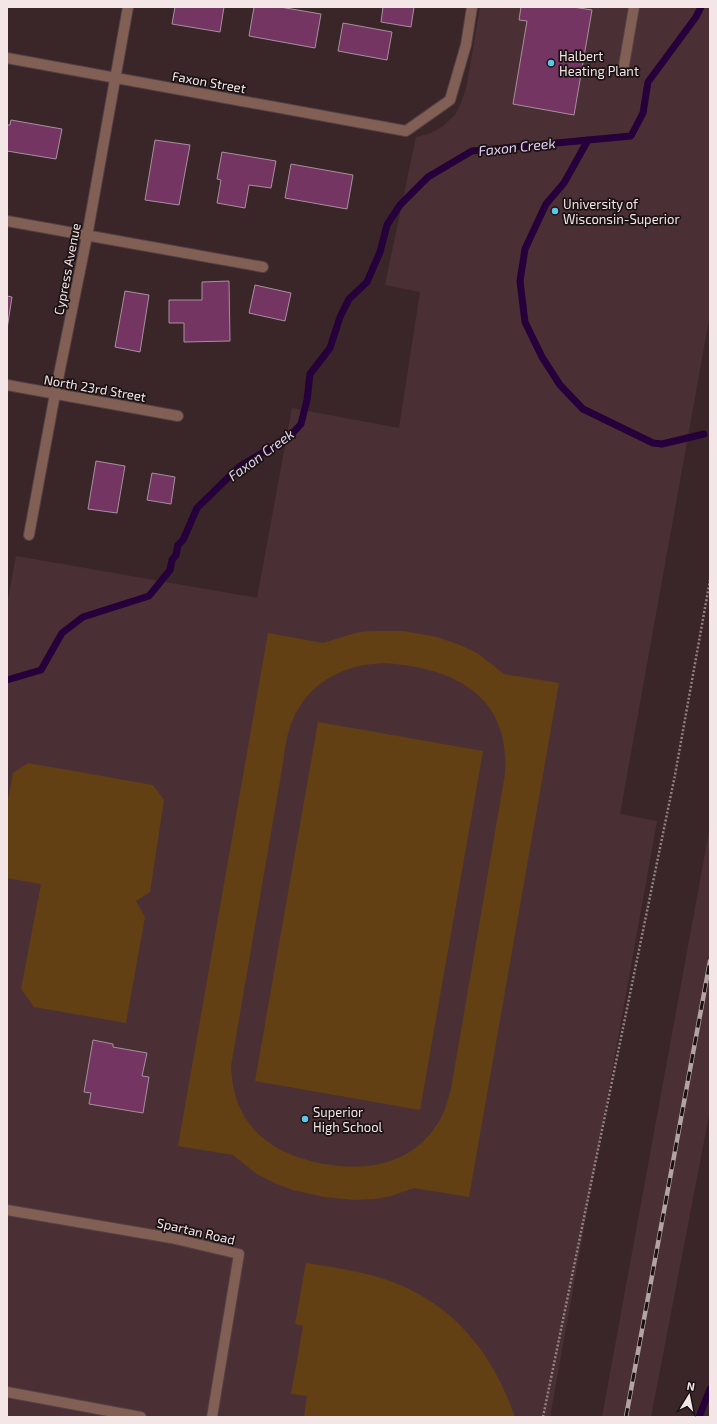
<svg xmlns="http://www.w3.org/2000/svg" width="717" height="1424" font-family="'Exo 2',sans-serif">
<rect width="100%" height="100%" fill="#3a2629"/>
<path fill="#4a3034" d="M480,7H710V314L620,814L657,821L550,1417H7V605L16,556L257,598L292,408L399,428L420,292L385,285L416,137L431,133L443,126L455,115L462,101L466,89Z
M710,826V1110L651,1417H602Z"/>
<path fill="#624014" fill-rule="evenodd" d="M369,631H403L437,637L460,645L477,653L504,674L559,683L469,1197L414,1188L391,1196L374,1199L355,1200L324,1197L293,1190L277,1184L257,1174L233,1155L178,1146L268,633L323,643L355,633ZM385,663C454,668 511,695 505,774L451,1089C448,1099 446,1109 441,1118C416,1163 371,1172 324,1164C269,1154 233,1125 231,1066L283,763C285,749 287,732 293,719C310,681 345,664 385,663Z
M318,722L483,751L420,1110L255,1081Z
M28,763L153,785L164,800L150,892L136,901L145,917L126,1023L34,1007L21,989L41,884L7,878V806L13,773Z
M306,1263C332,1267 359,1271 384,1279C451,1301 492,1351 515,1417H304L307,1396L291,1394L303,1326L295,1324Z"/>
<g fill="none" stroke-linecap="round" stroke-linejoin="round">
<path stroke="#26003a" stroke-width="7" d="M588,140L564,183L546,204L525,249L520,281L525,322L542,357L560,385L583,409L653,443L662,444L704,434
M7,680L41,670L62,633L83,617L149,596L170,570L172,560L176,555L178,545L183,540L197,508L239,467L290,436L301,424L307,400L310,374L330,348L340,317L349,299L367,282L380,252L387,225L400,205L428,177L472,151L631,136L643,113L648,82L696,17L701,7
M699,1417L710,1389"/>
</g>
<path fill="#753562" stroke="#a5909d" d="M175,7H224L220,32L172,24Z
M254,7H280L321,14L315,48L249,36Z
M383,7H414L411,27L381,22Z
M521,7H573L592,10L574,115L513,104L527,21L519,20Z
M343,23L392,32L387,60L338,51Z
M11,120L62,129L56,159L7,151V125H10Z
M155,140L190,145L179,205L145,200Z
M222,152L276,161L271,188L249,185L245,208L217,203L221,180L217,179Z
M291,164L353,175L347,209L285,198Z
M229,281L230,341L184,342V323H169V300H202V282Z
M255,285L291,293L285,321L249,313Z
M125,291L149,295L140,352L115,347Z
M7,296L12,297L7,329Z
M96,461L125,466L117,513L88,509Z
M152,473L175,477L171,504L147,500Z
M93,1040L113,1044V1047L147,1053L142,1076L149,1077L143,1113L89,1104L91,1093L84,1092Z"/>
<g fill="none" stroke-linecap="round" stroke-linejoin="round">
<g stroke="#544144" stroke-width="12">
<path id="minor" d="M7,58L406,131L450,100L466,45L472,7
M623,71L634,7
M7,221L263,267
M7,385L178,416
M29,535L55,394L87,236L128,7
M7,1210L171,1238L239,1254L212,1417
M7,1392L141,1417"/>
</g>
<path stroke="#938183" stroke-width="2.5" stroke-dasharray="2 2" stroke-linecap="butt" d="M543,1417L675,775L710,580"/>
<use href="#minor" stroke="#815f54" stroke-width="10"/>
<g stroke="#b4a3a5" stroke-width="4.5">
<path id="rail" d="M626,1417L710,961"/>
</g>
<use href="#rail" stroke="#1b1213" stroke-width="3" stroke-dasharray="9" stroke-linecap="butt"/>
</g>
<g fill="#5dc7e8" stroke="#1b1213" stroke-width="1.5">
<circle cx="551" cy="63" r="4"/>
<circle cx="555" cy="211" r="4"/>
<circle cx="305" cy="1119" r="4"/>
</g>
<g text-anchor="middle" stroke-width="3.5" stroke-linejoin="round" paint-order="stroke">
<g font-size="13" fill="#f4e6e7" stroke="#1b1213" text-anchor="start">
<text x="559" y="61">Halbert<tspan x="559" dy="15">Heating Plant</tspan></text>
<text x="563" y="209">University of<tspan x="563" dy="15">Wisconsin-Superior</tspan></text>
<text x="313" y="1117">Superior<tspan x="313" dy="15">High School</tspan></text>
</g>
<g font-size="13" fill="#f4e6e7" stroke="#1b1213">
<text transform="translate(209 82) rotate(10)" y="5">Faxon Street</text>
<text transform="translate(67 269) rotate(-79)" y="5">Cypress Avenue</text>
<text transform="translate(95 388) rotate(10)" y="5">North 23rd Street</text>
<text transform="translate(196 1231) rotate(13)" y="5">Spartan Road</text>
</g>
<g font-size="14" font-style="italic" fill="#e3cef3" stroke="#1b1213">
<text transform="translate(517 147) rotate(-6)" y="5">Faxon Creek</text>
<text transform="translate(261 455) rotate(-36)" y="5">Faxon Creek</text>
</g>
</g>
<rect width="717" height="1424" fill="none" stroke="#f4e6e7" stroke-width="16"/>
<g transform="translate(689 1396) rotate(10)" stroke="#1b1213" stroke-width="3" paint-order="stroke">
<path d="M0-3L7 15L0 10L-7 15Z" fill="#f4e6e7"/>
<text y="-6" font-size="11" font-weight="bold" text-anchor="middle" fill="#f4e6e7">N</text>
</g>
</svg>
